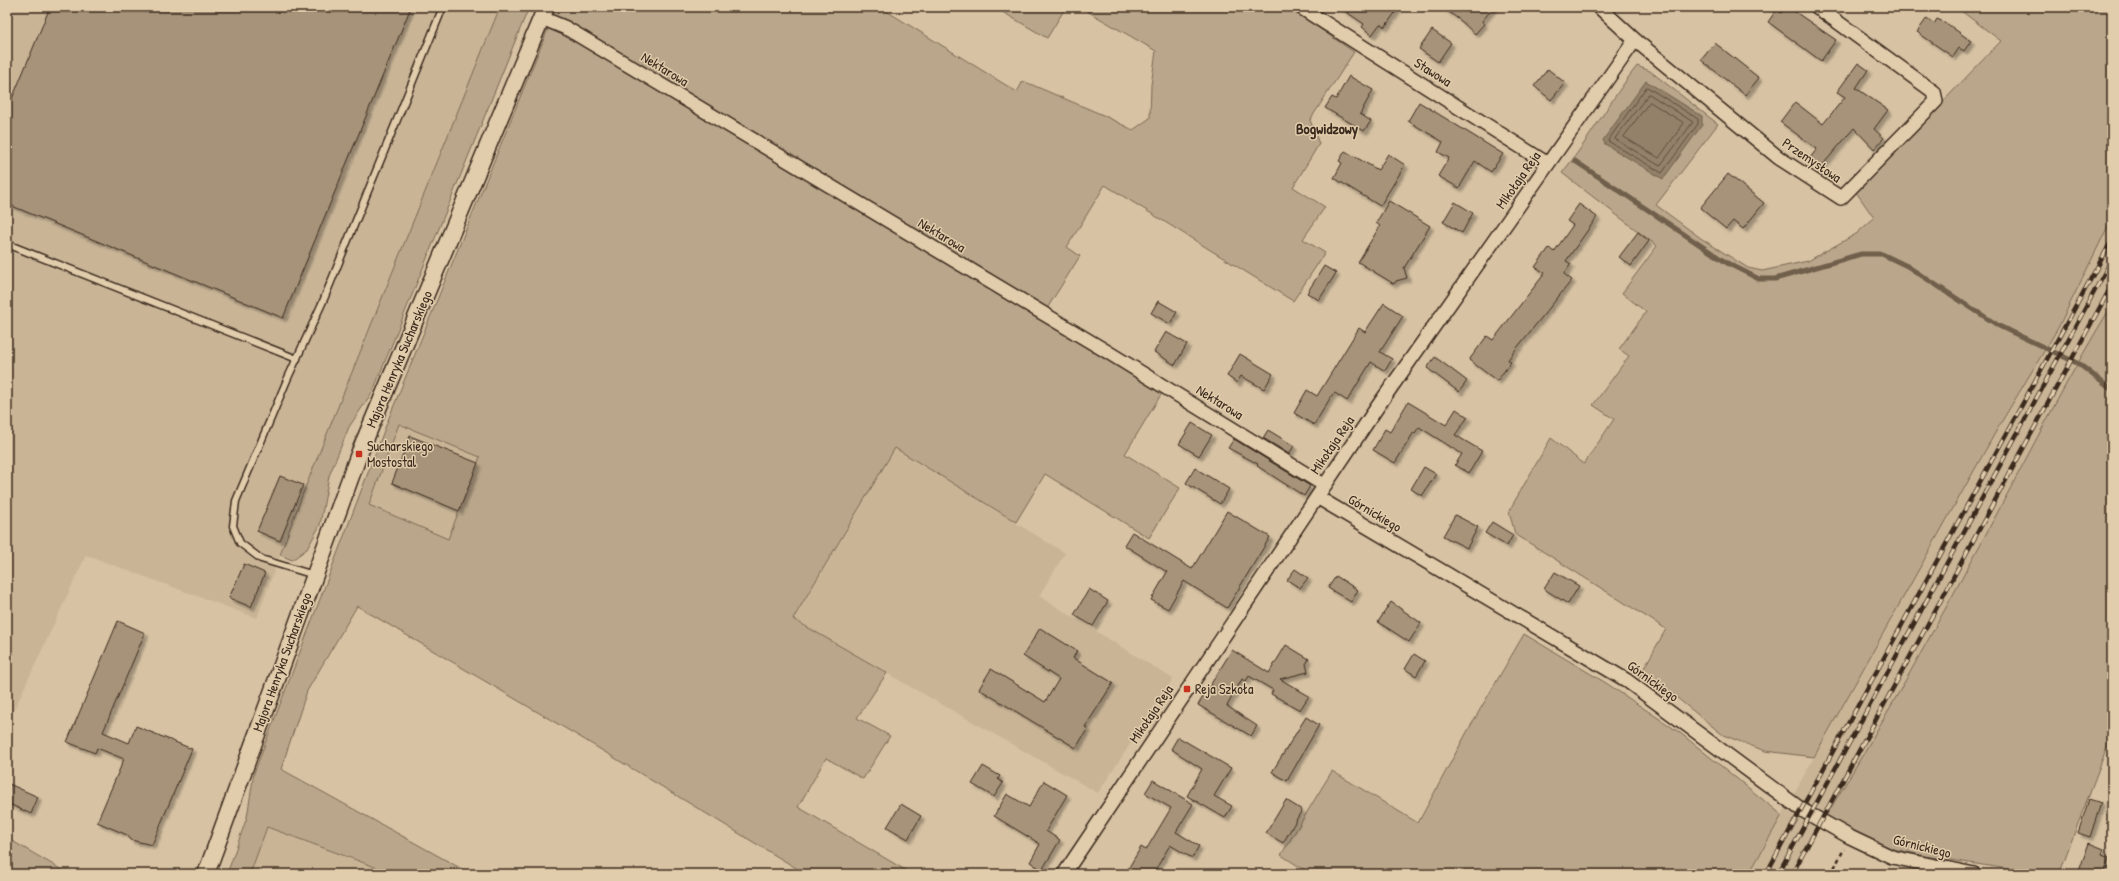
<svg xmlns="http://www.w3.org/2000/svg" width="2119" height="881" font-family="'Patrick Hand',sans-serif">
<defs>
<filter id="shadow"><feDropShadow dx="3.5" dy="3.5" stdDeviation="1" flood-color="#0004"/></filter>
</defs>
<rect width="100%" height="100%" fill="#d7c2a3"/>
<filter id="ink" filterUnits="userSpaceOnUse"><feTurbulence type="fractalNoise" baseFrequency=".025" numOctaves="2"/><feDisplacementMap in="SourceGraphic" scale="8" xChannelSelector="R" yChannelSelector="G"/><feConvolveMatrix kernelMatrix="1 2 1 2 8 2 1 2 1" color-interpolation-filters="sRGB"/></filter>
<g filter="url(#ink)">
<path fill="#c9b496" d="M7,7H500L303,493L257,618L86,555L7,725Z
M2112,218V305L2083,354L1976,553L1861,760L1817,829L1796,874H1749L1999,426L2058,328Z
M399,424L480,457L448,539L369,505Z
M895,448L1065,553L1039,596L1173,679L1098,793L793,620Z
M267,827L394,874H250Z"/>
<path fill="#baa68a" stroke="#7a6854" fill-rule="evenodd" d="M500,7H529L373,391L349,427L329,476L320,525L307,549L292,560L280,555L303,493Z
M557,7H880L1017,92L1023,81L1103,115L1133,130L1150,118L1151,85L1156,51L1080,7H1288L1354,52L1310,120L1319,144L1293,187L1325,207L1303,239L1325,253L1293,301L1105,185L1067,247L1080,256L1046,310L1168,383L1125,454L1180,488L1149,538L1045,474L1016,522L895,448L793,619L887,673L857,718L890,736L863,779L826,758L798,807L912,874H806L580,737L357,606L307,691L281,769L471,874H394L267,827L250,874H227L247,817L254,773L388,420ZM399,424L480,457L448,539L369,505Z
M994,7H1066L1047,38Z
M1956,7H2112V218L2058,328L1999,426L1814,757L1765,751L1723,735L1671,693L1639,677L1666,629L1515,534L1509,511L1551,438L1584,464L1614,419L1593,405L1629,356L1619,349L1646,312L1622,293L1657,246L1562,173C1590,139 1610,100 1637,66L1650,71L1718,124L1656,205L1702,239L1748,268L1762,271L1808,261L1856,234L1874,218L1856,192L2001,41Z
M2112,305V734L2059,874H2040L1925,856L1890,848L1868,840L1826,816C1888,715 1945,610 2001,506C2037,438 2072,370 2112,305Z
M1524,634L1606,683L1679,732L1782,815L1749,874H1311L1281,855L1332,771L1418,823L1467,732Z
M7,838L69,874H7Z"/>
<path fill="#94816a" stroke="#705e4c" d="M1646,81L1702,116V125L1663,179L1605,144L1603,140Z"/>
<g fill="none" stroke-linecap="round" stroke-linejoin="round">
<path stroke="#5f4d3c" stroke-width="1" d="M1647,87L1698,119V124L1662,173L1608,141Z
M1649,94L1693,122L1660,166L1615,139Z
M1650,102L1684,123L1659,158L1624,137Z"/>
<path stroke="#705e4c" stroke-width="5" d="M1575,161L1727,263L1759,279H1775L1861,254H1882L1907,266L1999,326L2079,364L2112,390"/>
</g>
<path fill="#a79379" stroke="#3b2a1e" filter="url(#shadow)" d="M50,7H411L283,318L7,204V111Z
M1339,7H1399L1385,27L1380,24L1372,35L1362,27L1364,24Z
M1442,7H1494L1482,21L1484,24L1475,34L1461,21Z
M1785,7H1788L1836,40L1821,61L1768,22L1777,9L1781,13Z
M1927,18L1934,24L1937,19L1946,23L1971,41L1964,51L1959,48L1953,57L1917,32Z
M1432,30L1451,43L1438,62L1419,49Z
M1715,43L1759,78L1745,95L1701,60Z
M1858,63L1868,70L1856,88L1888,110L1874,129L1884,138L1874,149L1854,128L1820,168L1809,159L1817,149L1780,122L1795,102L1823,124L1845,97L1837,92Z
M1548,69L1565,83L1551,100L1534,86Z
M1349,76L1373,90L1360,114L1371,121L1364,131L1325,108L1332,97L1336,99Z
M1419,102L1503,154L1491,172L1475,161L1459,188L1438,176L1449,158L1438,152L1443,142L1408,121Z
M1345,151L1378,170L1388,154L1405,165L1380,206L1334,178L1342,163L1339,161Z
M1728,174L1764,203L1743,229L1733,221L1726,229L1700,208Z
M1389,201L1430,226L1404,268L1407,278L1396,281L1394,284L1358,262L1380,226L1376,223Z
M1455,202L1473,213L1462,233L1443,222Z
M1579,204L1597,217L1566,261L1571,264L1564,274L1572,280L1512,354L1508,360L1511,362L1497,381L1469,360L1487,336L1493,340L1545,273L1535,267L1549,248L1554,252L1573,225L1567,221Z
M1638,232L1649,241L1631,266L1619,257Z
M1324,266L1336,273L1319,300L1307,293Z
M1158,301L1177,312L1170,324L1151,313Z
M1384,303L1403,316L1380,352L1392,359L1385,371L1371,362L1347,401L1335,393L1332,395L1314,425L1294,413L1307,390L1317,396L1359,328L1365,332Z
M1166,332L1187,344L1175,365L1154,352Z
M1240,354L1273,374L1264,389L1241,376L1237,383L1227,376Z
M1435,357L1467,381L1459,392L1427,368Z
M1408,402L1446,425L1456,409L1468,417L1455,435L1482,451L1469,473L1455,465L1462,454L1419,427L1415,433L1414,432L1395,463L1373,450L1385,429L1390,432Z
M1192,423L1212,435L1199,456L1179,444Z
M1268,430L1294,446L1289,454L1263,438Z
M410,436L478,463L459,511L392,483Z
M1234,439L1310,486L1304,496L1257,466L1258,464L1228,448Z
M1424,467L1436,474L1422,496L1411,489Z
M1195,468L1229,489L1220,504L1186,483Z
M280,476L303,485L280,541L257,531Z
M1227,511L1270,537L1227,608L1184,581L1168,609L1151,600L1167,572L1124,545L1132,532L1192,569Z
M1455,515L1478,527L1467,548L1443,536Z
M1492,522L1513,535L1507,546L1485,533Z
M244,564L265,573L251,607L229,598Z
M1295,569L1308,578L1300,588L1287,580Z
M1555,572L1579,586L1568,604L1544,589Z
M1336,576L1358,590L1351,602L1328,588Z
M1089,589L1108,601L1093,626L1074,615Z
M1391,602L1421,623L1409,642L1378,622Z
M118,621L145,633L103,732L129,743L136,726L192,749L152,845L131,840L127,835L97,822L124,759L97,748L95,753L67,742Z
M1040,628L1077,651L1073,658L1113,683L1085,727L1088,728L1076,748L979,689L991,669L1045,702L1059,679L1023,656Z
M1286,645L1309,659L1306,664L1308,672L1280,679L1309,696L1300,710L1271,694L1273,690L1249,676L1246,681L1242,679L1227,706L1257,726L1251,736L1198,705L1232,650L1269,673Z
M1414,654L1425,661L1416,676L1405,669Z
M1306,717L1319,725L1287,781L1272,772Z
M1178,737L1231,768L1214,796L1232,806L1225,818L1187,796L1202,769L1171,749Z
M983,766L1000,776L998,779L1003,783L994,797L972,784Z
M1153,780L1193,804L1176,832L1199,846L1192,858L1170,845L1153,874H1125L1141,847L1146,850L1171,808L1145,793Z
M1044,781L1067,795L1046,831L1060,840L1042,870L1030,862L1040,844L994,816L1007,794L1029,807Z
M7,783L38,797L31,814L7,803Z
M2089,799L2101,803L2090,837L2078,833Z
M1286,800L1302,810L1283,843L1266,833Z
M901,804L921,816L908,839L887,827Z
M2089,843L2104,849L2102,855L2109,858L2103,874H2088L2079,871Z"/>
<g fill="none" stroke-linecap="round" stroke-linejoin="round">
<g stroke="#3b2a1e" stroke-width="9">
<path id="service" d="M7,244L297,359
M314,575L261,559L240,543L233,526L236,501L287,380L324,299L443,7"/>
</g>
<g stroke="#3b2a1e" stroke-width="16">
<path id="minor" d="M1300,7L1548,164
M1599,7L1635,40L1779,158L1841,198L1936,101L1934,92L1817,7
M542,18L566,28L1106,351L1324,485
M1317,497L1626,680L1802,810L1850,837L1892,857L1974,874
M1064,874L1378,406L1635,40"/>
</g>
<g stroke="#3b2a1e" stroke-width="19">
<path id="tertiary" d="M206,874L359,454L546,7"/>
</g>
<path stroke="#3b2a1e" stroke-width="2.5" stroke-dasharray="4 3" stroke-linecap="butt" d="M1831,874L1844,849"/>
<use href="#service" stroke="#e1ccab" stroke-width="6"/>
<use href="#minor" stroke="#e1ccab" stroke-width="13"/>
<use href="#tertiary" stroke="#e1ccab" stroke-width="16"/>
<g stroke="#3b2a1e" stroke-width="4.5">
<path id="rail" d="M1766,874L2112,240
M1778,874L2112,259
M1792,874L2112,285"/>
</g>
<use href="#rail" stroke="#e1ccab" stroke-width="3" stroke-dasharray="9" stroke-linecap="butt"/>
</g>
</g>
<g fill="#c8321e" stroke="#e1ccab" stroke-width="1.5">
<rect x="355" y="450" width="8" height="8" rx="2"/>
<rect x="1183" y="685" width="8" height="8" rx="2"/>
</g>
<g text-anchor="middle" stroke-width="3" stroke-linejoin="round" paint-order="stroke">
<g font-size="14" fill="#3b2a1e" stroke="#e1ccab">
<text transform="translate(665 69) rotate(31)" y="5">Nektarowa</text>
<text transform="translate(1433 72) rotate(32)" y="5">Stawowa</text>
<text transform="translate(1812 160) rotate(34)" y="5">Przemysłowa</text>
<text transform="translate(1518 180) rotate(-55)" y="5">Mikołaja Reja</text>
<text transform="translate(942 235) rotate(31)" y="5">Nektarowa</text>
<text transform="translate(399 359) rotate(-67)" y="5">Majora Henryka Sucharskiego</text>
<text transform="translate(1220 402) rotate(32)" y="5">Nektarowa</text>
<text transform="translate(1332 445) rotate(-56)" y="5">Mikołaja Reja</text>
<text transform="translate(1375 513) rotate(31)" y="5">Górnickiego</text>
<text transform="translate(282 662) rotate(-70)" y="5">Majora Henryka Sucharskiego</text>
<text transform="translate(1653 681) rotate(36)" y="5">Górnickiego</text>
<text transform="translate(1151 714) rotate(-56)" y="5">Mikołaja Reja</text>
<text transform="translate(1922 846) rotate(14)" y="5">Górnickiego</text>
</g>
<g font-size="14" fill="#3b2a1e" stroke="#e1ccab" text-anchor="start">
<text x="367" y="451">Sucharskiego<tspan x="367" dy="16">Mostostal</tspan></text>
<text x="1195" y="694">Reja Szkoła</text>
</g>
<g font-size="15" font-weight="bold" fill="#3b2a1e" stroke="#e1ccab">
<text x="1327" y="134">Bogwidzowy</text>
</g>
</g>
<rect width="2119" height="881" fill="none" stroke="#e1ccab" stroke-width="24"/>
<rect x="12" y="12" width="2095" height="857" fill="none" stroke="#3b2a1e" stroke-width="1.5" filter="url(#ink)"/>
</svg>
